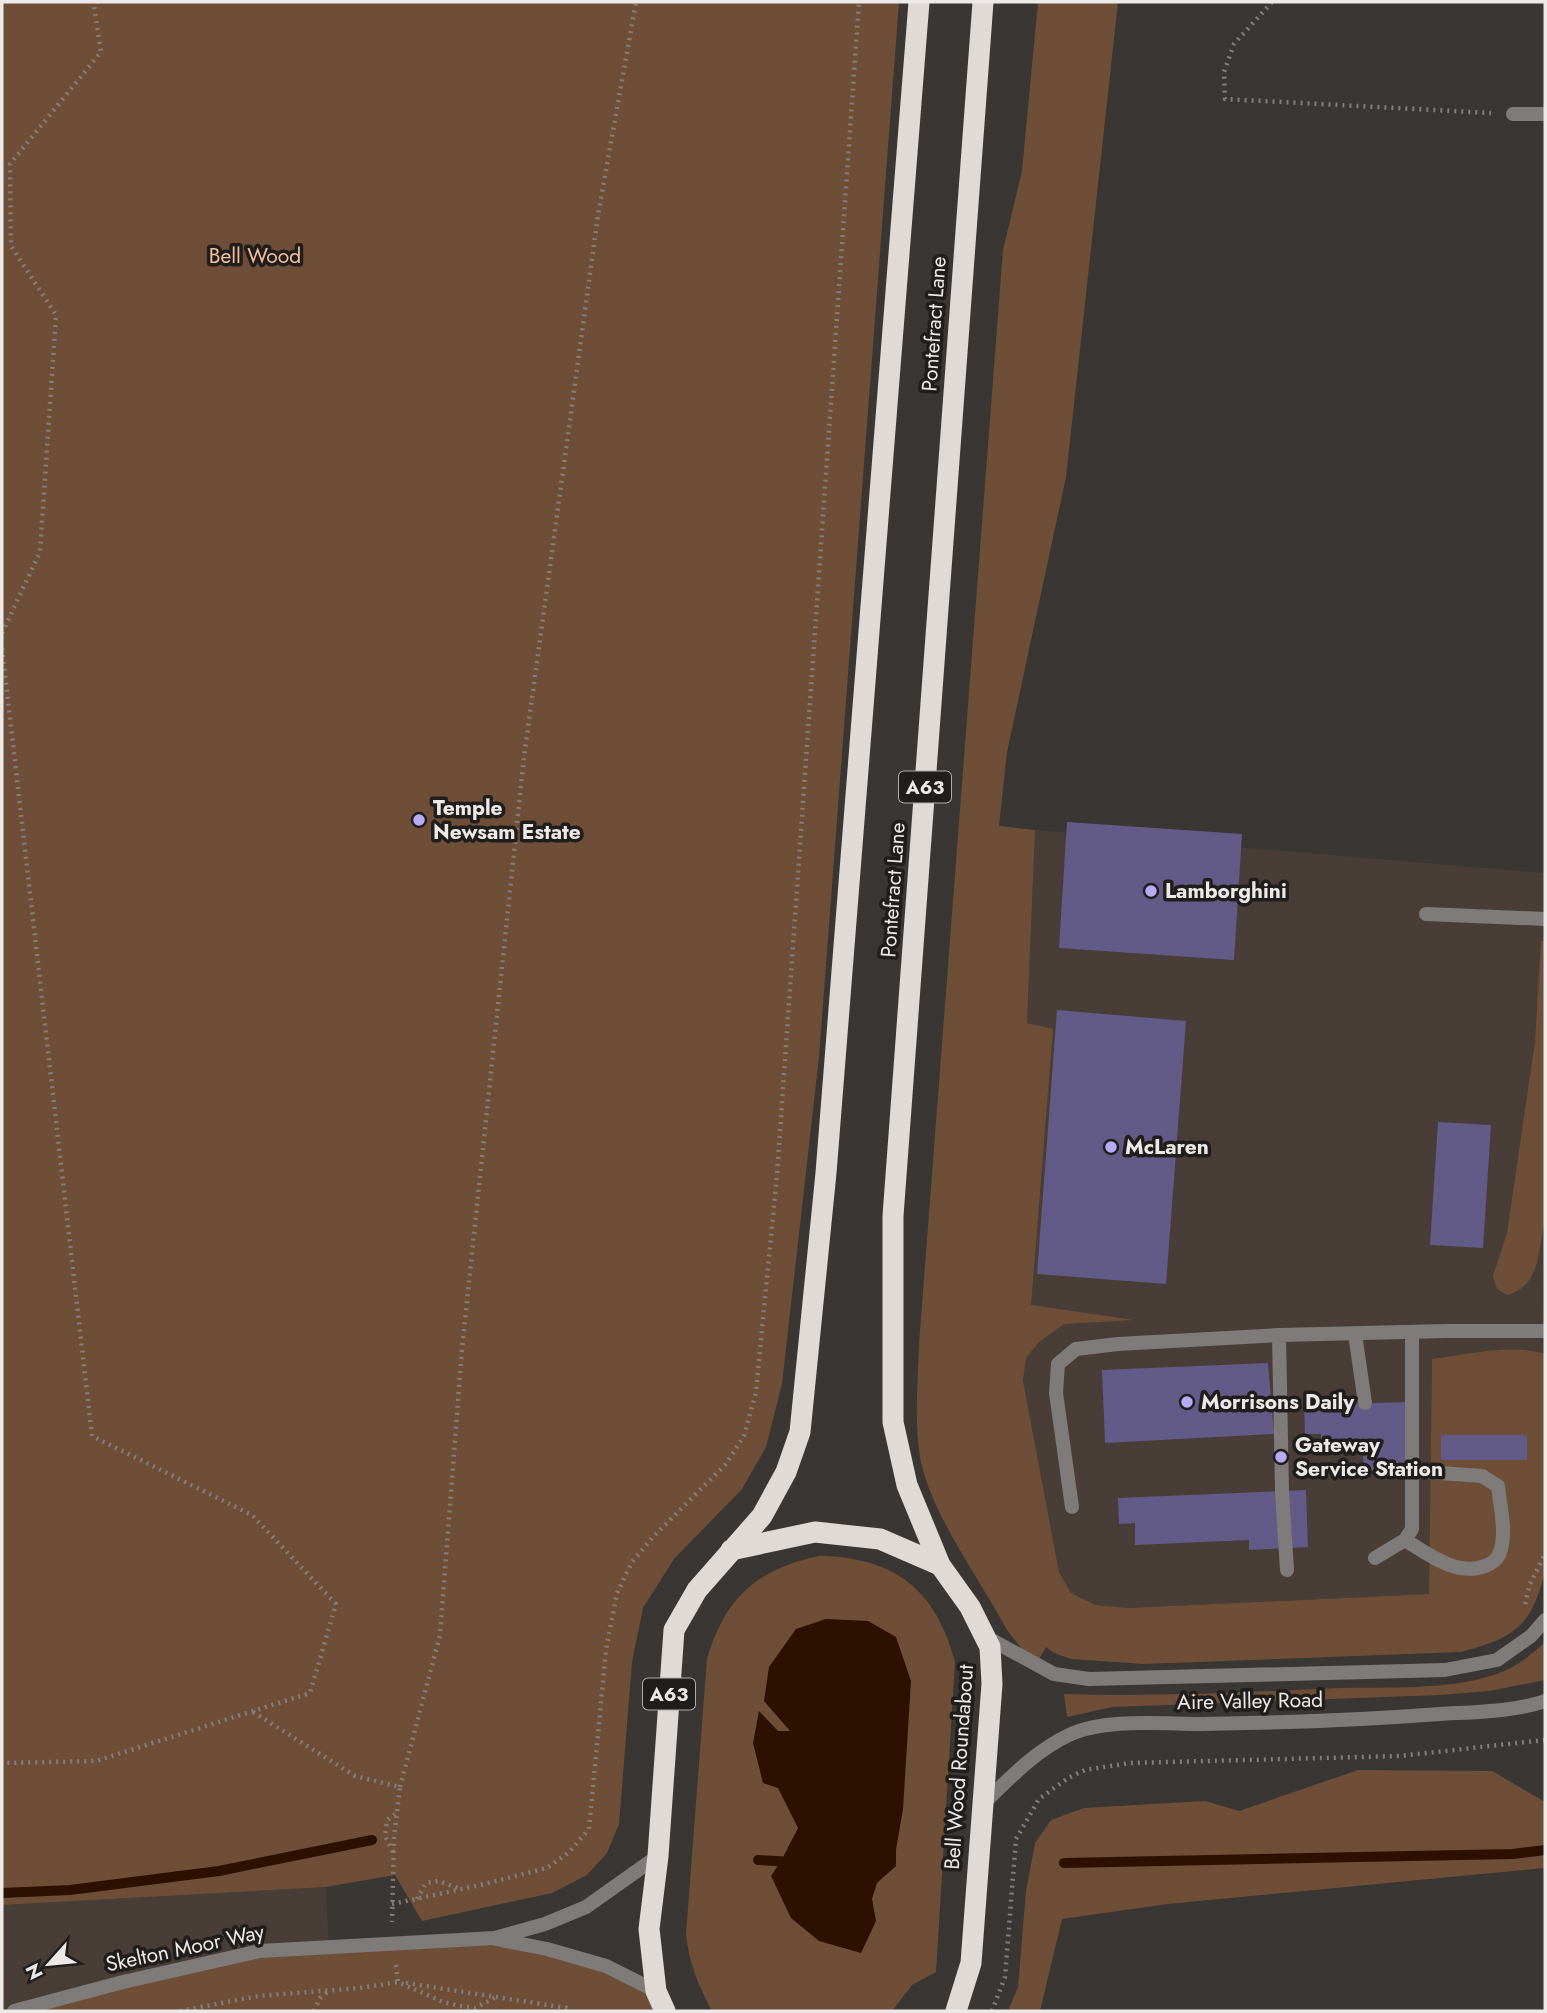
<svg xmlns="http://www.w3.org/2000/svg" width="1547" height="2013" font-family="Jost,sans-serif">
<rect width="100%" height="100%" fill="#3a3633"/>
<path fill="#483e37" d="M1035,830L1545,873V1283L1543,1293L1545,1354L1535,1351L1432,1360L1429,1594L1128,1608L1096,1605L1071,1593L1059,1572L1023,1381L1053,1029L1027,1024Z
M326,1887L332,2011H2V1905Z"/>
<path fill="#6f4e37" d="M2,2H899L819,1057L782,1384L766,1447L742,1489L674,1559L643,1608L632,1662L619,1824L607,1853L587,1875L552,1893L422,1921L395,1875L326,1887L2,1905Z
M1038,2H1118L1066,477L1007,752L999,826L1035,830L1027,1023L1053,1029L1031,1305L1134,1320L1064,1324L1039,1342L1026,1358L1023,1381L1059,1572L1071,1593L1096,1605L1128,1608L1429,1594L1432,1359C1468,1355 1510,1343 1545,1354V1573C1542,1581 1540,1591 1536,1600C1523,1635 1494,1643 1461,1652L1143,1664L1071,1659L1054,1653L1046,1647L1039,1659L1022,1649L1007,1630C980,1579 930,1513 920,1457C914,1420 918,1381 919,1344L1003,250L1022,171Z
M1541,941H1545V1221C1537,1250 1542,1285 1507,1295L1497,1289L1493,1276L1507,1233L1535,1042Z
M819,1556C894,1557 936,1589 955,1662L936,1972L912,1985L892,2011H712C698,1985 689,1963 686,1934L707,1659C725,1598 757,1569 819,1556Z
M1544,1643L1545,1680L1489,1691L1440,1695L1112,1707L1067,1717L1064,1694C1156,1697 1249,1692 1341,1688C1388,1687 1446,1690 1490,1676C1512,1670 1528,1658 1544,1643Z
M1358,1770L1492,1771L1545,1802V1868L1168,1904L1062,1919L1040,2011H1008L1018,1987L1026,1891L1035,1843L1051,1820L1084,1808L1205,1801L1239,1811Z
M495,1938L547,1949L656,1991L665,2011H14L260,1951Z"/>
<path fill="#2d1100" d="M826,1619L868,1621L896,1637L911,1681L903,1809L896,1850V1866L877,1883L872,1899L876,1921L861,1953L819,1941L791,1918L771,1876L781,1861L798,1828L778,1788L763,1783L753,1743L759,1711L778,1731H790L764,1701L769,1667L796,1629Z"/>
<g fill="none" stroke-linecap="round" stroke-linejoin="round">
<path stroke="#2d1100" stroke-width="10" d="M758,1860L794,1862
M1064,1863L1513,1854L1545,1850
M2,1893L70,1890L219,1871L372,1840"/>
</g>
<path fill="#625a87" d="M1067,822L1242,834L1234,960L1059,948Z
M1057,1010L1186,1021L1166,1284L1037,1274Z
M1438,1122L1491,1125L1483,1248L1430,1245Z
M1268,1363L1274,1434L1105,1443L1102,1370Z
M1408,1402L1409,1470L1364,1471L1363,1452H1321V1434H1305L1304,1405Z
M1441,1435H1527V1460H1441Z
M1306,1490L1308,1547L1249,1550V1540L1135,1545V1523L1119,1524L1118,1498Z"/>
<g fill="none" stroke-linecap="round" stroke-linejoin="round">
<path stroke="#827e7c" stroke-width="4.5" stroke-dasharray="2 5" stroke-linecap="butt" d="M1272,2L1234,44L1224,72L1225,99L1491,113
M2,633L40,552L56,315L11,246L10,164L101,52L94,6L97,2
M2,648L92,1436L252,1515L336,1604L310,1693L96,1761L2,1763
M1525,1604L1530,1584L1545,1554
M253,1712L355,1776L400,1787L394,1837L392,1922
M400,1787L440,1635L462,1349L524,757L598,215L636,2
M393,1852L385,1836L387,1820L395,1814
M417,1899L426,1883L438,1881L461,1889
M392,1904L476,1886L547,1868L569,1852L589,1829L606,1650L617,1593L632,1562L653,1537L725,1465L744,1436L756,1392L777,1174L859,2
M396,1965L398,1982
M406,1983L567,2008L571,2011
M180,2011L258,1996L360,1988L398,1982L443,2002L460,2006L475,2008L496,1997
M314,2011L320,1998L330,1990
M992,2011L1005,1977L1016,1839L1039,1799L1068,1778L1085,1770L1130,1763L1399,1756L1545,1740"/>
<path stroke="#7e7b7a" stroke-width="14" d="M1513,114H1545
M1426,914L1545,919
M1355,1334L1365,1403
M1279,1335L1282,1491L1287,1570
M1072,1507L1056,1393L1058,1364L1076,1349L1118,1344L1279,1335L1446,1331H1545
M1405,1540C1428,1554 1457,1577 1485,1566C1491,1564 1498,1559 1500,1552C1507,1533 1500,1506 1498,1486L1482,1476L1412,1471
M1375,1558L1405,1540L1412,1529V1332"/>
<path stroke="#7e7b7a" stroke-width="14" d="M986,1637L1054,1674L1089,1679L1445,1670L1497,1660L1531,1636L1545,1620
M983,1804C1010,1778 1035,1751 1069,1735C1105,1718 1162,1724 1201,1724C1281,1723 1360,1720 1440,1714C1474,1712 1513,1712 1545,1701
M496,1939L547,1949L606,1966L656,1991
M14,2011L123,1982L260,1951L495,1938L545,1924L586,1907L658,1856"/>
<path stroke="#e0dad6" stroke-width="21" d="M731,1550L815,1532L880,1539L940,1565L970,1607L990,1647L992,1684L971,1963L956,2011
M940,1565L907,1485L893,1422V1216L983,2
M665,2011L656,1991L649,1929L658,1856L674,1630L697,1590L762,1516L786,1472L800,1432L826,1173L919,2"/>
</g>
<g fill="#b7abf7" stroke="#201e1c" stroke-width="2.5">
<circle cx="419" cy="820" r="7"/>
<circle cx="1151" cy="891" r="7"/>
<circle cx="1111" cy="1147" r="7"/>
<circle cx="1187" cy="1402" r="7"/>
<circle cx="1281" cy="1457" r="7"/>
</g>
<g text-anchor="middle" stroke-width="7" stroke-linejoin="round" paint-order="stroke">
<g fill="#201e1c" stroke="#afacab" stroke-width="2">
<rect x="899" y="771.5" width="52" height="31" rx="5"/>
<rect x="643" y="1678.5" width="52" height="31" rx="5"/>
</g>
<g font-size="19" font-weight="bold" fill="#ece9e8">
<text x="925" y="794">A63</text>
<text x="669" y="1701">A63</text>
</g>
<g font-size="21" fill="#f6be99" stroke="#201e1c">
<text x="255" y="263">Bell Wood</text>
</g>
<g font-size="21" fill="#ece9e8" stroke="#201e1c">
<text transform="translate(934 324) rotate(-86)" y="7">Pontefract Lane</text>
<text transform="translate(893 890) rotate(-86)" y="7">Pontefract Lane</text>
<text transform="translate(1250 1701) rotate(-1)" y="7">Aire Valley Road</text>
<text transform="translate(959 1767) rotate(-86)" y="7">Bell Wood Roundabout</text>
<text transform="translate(185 1948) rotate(-12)" y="7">Skelton Moor Way</text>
</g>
<g font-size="21" font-weight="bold" fill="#ece9e8" stroke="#201e1c" text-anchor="start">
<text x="433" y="815">Temple<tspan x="433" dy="24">Newsam Estate</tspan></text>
<text x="1165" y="898">Lamborghini</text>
<text x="1125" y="1154">McLaren</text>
<text x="1201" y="1409">Morrisons Daily</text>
<text x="1295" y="1452">Gateway<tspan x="1295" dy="24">Service Station</tspan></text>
</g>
</g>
<rect width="1547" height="2013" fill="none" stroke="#ece9e8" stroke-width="7"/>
<g transform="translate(49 1964) rotate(243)" stroke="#201e1c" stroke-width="5" paint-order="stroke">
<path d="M0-5L12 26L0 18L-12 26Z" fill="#ece9e8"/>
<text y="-10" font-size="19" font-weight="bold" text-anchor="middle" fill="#ece9e8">N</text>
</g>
</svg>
